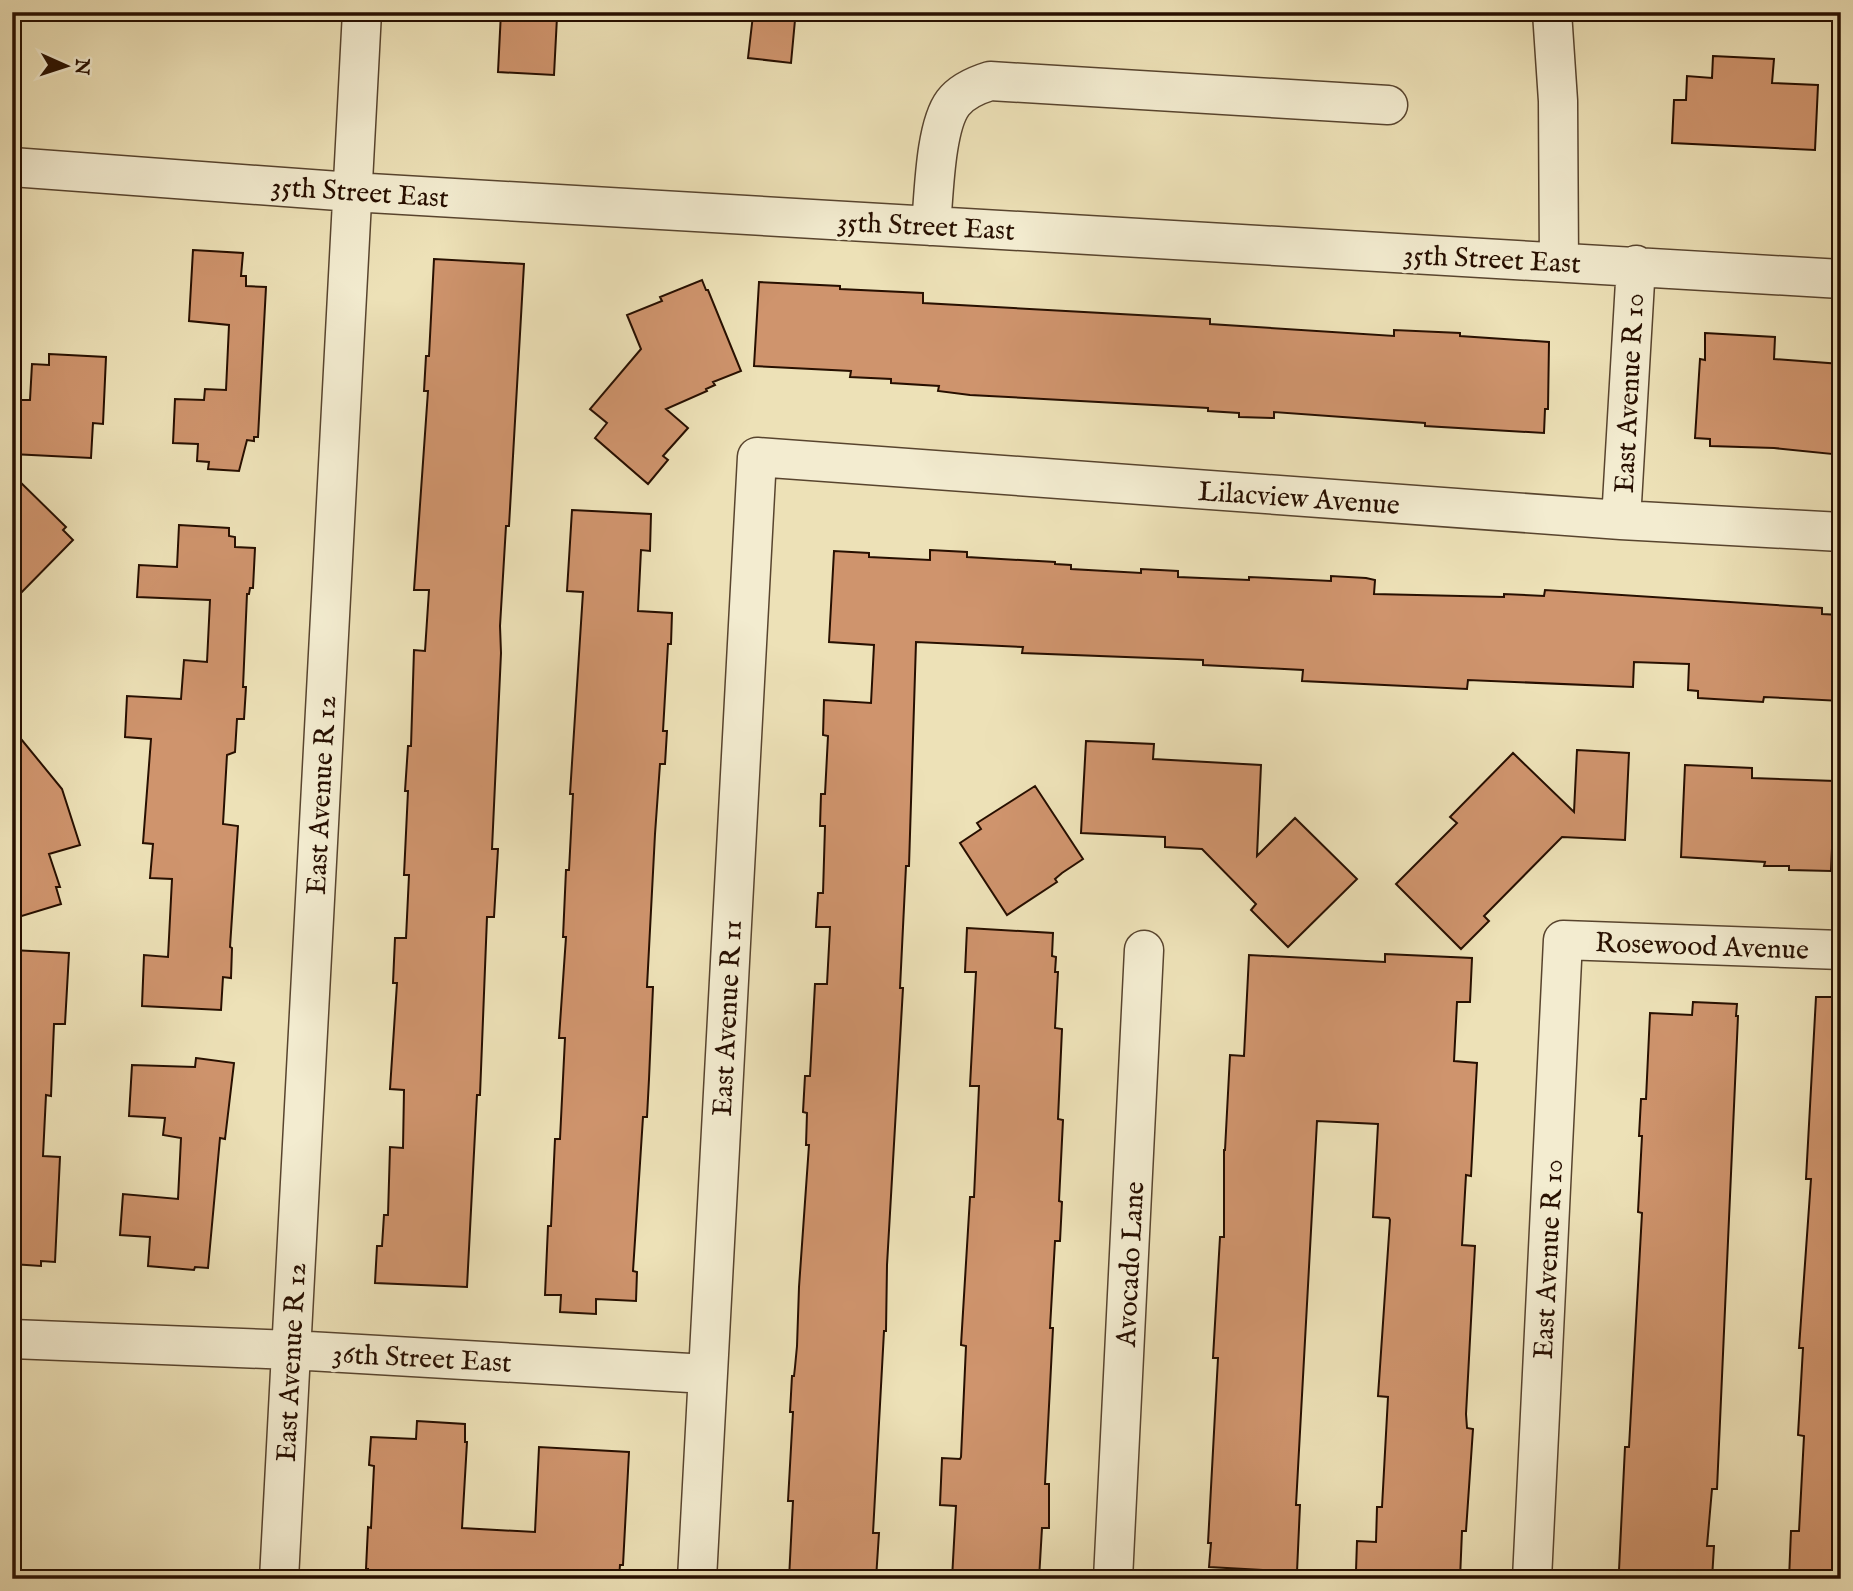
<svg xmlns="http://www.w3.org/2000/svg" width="1853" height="1591" font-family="'IM FELL English',serif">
<rect width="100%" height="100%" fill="#ede1b7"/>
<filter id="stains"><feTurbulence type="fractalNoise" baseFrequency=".00286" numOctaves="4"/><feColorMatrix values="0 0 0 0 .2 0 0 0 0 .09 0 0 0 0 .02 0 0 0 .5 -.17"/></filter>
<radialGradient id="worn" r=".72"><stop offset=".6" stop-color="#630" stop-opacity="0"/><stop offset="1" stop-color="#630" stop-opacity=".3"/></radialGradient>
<path fill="#cf946d" stroke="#270f00" stroke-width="2" d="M501,12H554V17H557L554,75L498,72Z
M753,15L795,20L791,63L748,58Z
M1713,56L1774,59L1772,83L1818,85L1815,150L1672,143L1674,100H1686L1687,76L1712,78Z
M193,250L243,253L241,276H246V286L266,287L258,437H254V441L247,440L239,471L208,469L209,462L197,461L198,444L173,443L175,399L204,400L205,389L226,390L229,325L189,321Z
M434,259L524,264L509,526H506L500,626L501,653L492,849H498L494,917H487L480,1095H477L467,1287L375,1283L377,1246H382L384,1215H388L390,1147L403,1148L404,1090L390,1089L397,983H393L395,938H406L409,875H404L408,791H405L408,746H411L414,650L425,651L429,590H414L428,391H424L426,356H429Z
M702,280L706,290H708L741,371L713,382L715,385L706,389L707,391L666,409L688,428L663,456L668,460L648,484L595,438L607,423L590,409L641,349L627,315L662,301L660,297Z
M759,282L840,286V289L923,293V303L1210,319V324L1394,336V330L1460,333V336L1549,342L1548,409H1545L1544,433L1425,426V423L1274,412V418L1239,417V413L1208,411V408L970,395L938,391L939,386L891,383V379L850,377L851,371L754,366Z
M1705,333L1775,337L1774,359L1841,364V450H1832V454L1774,448L1710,446V439L1695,438L1700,359L1705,360Z
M49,354L106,357L103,424L93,423L91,458L12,454V400H30L32,364L49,365Z
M12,474L66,527L63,530L73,540L12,602Z
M572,510L651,514L650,551L641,550L638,611L672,613L671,644H668L663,731H667L665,764H660L655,834L647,987H653L649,1079L647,1117H643L633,1271L637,1272L636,1301L596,1299V1314L560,1312L561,1295H545L548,1226H551L555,1139H560L565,1038H559L566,937H563L566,870H569L573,794H570L583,592L567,591Z
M179,525L229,528V536L235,537V547L255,548L253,588H250L249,594H247L243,687H246L244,719H237L235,752L227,755L223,824L238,826L230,947L232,948L231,978L223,977L221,1010L142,1006L144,955L168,957L172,879L150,878L153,844L143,843L151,739L125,737L127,696L181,699L184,660L207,662L210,600L137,597L139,565L177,567Z
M930,550L967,552V557L1055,562V564L1071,565V569L1141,573V569L1178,571V577L1249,580V577L1331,581V576L1366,578L1375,580L1374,594L1504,597V594L1544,596L1545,590L1822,608V614L1841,615V701L1764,697L1763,702L1698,698V691L1688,690L1689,664L1634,662L1633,687L1468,680L1467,689L1302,681L1303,670L1203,665V660L1022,653L1023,647L916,642L909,866H906L900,988H903L887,1265L886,1331H884L873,1533H879L876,1579H789L793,1501H788L793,1412H790L792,1376H794L795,1367L797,1346L799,1287L809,1145H806L807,1113L803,1112L805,1076H810L815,984H827L830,927H816L818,893H823L825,826H820L821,794H825L828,736L823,735L824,700L871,703L874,645L829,642L834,551L869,553V557L930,560Z
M12,728L62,789L80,845L49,854L60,887H56L61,904L12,919Z
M1086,741L1154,744L1153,759L1261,765L1257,856L1295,818L1357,879L1288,947L1251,910L1256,904L1202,849L1165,847V837L1081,833Z
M1577,750L1629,753L1625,840L1562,837L1484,916L1489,921L1461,949L1396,884L1457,823L1450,817L1513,753L1574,812Z
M1685,765L1752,768V778L1835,781L1831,871L1789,870V866H1764L1765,862L1681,857Z
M1035,786L1083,859L1062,873L1055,879L1057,882L1007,915L960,843L981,829L977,823Z
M967,928L1053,933L1052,956L1056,957L1055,972H1058L1055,1028L1062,1029L1058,1119L1063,1120L1059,1201L1062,1202L1060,1241H1055L1050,1328H1053L1045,1484H1049V1528H1042L1039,1579H952L956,1506L940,1505L942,1458L960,1459L961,1457L966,1346L961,1345L970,1197H974L979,1086H970L976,972H965Z
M12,950L69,953L65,1024H54L51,1096L46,1095L43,1156L60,1157L55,1262L41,1261V1266L12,1264Z
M1385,954L1472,958L1470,1002H1457L1454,1061L1477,1063L1471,1176L1466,1175L1462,1245L1475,1246L1466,1414L1467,1428L1473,1429L1466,1531H1462L1460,1579L1374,1575V1572L1356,1571L1357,1541L1376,1542L1377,1507H1382L1388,1397L1378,1396L1390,1220L1389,1218L1373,1217L1378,1124L1317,1121L1296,1505H1300L1297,1572L1209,1567L1211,1543H1208L1218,1358H1213L1220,1237H1224V1150H1225L1230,1055L1244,1056L1249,955L1385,962Z
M1816,997H1841V1579H1789L1791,1531H1799L1804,1436L1798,1435L1803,1348H1799L1811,1179H1806Z
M1693,1002L1737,1004L1736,1016H1738L1717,1489H1712L1707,1546H1714L1712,1579H1622V1570H1619L1625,1447H1629L1642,1213L1638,1212L1642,1136H1639L1641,1099H1646L1650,1013L1692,1015Z
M196,1058L234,1063L225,1139L220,1138L208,1268L195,1267L194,1270L148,1266L150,1237L120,1235L123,1194L178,1199L181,1138L163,1135L165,1118L129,1116L132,1065L195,1067Z
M417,1421L465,1424V1442H467L462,1528L535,1532L539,1447L629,1452L623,1565H620L619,1579H532V1574L457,1570L456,1579H368V1569H366L368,1527L371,1528L374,1466L369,1465L371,1437L416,1439Z"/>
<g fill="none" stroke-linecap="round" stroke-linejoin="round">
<g stroke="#58442e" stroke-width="41">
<path id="minor" d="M1552,12L1558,101L1559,262
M12,167L352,192L1841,279
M931,226C934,194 935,127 953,103C962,91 977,85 990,81L1388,105
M1621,520L1636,265
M12,1339L291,1350L707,1374
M279,1579L362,12
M697,1579L757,457L1621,520L1841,532
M1113,1579L1144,950
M1532,1579L1563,940L1841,950"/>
</g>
<use href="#minor" stroke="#f3ecd0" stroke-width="38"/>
</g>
<g text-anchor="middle" stroke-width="7" stroke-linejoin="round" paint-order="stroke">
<g font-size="28" fill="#270f00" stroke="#f3ecd0">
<text transform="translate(360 191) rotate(4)" y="10">35th Street East</text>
<text transform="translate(926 225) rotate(3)" y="10">35th Street East</text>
<text transform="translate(1492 258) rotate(3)" y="10">35th Street East</text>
<text transform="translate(1628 393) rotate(-87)" y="10">East Avenue R 10</text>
<text transform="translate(1299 497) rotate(4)" y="10">Lilacview Avenue</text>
<text transform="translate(320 795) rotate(-87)" y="10">East Avenue R 12</text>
<text transform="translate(1702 945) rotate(2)" y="10">Rosewood Avenue</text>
<text transform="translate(726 1018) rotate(-87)" y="10">East Avenue R 11</text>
<text transform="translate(1547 1259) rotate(-87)" y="10">East Avenue R 10</text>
<text transform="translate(1129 1264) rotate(-87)" y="10">Avocado Lane</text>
<text transform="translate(422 1357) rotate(3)" y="10">36th Street East</text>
<text transform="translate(290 1362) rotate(-87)" y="10">East Avenue R 12</text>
</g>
</g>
<rect width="1853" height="1591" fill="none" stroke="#ede1b7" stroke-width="42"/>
<rect x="14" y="14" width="1825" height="1563" fill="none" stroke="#270f00" stroke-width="3.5"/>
<rect x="21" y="21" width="1811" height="1549" fill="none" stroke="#270f00" stroke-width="2"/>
<g transform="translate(66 66) rotate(93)" stroke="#f3ecd0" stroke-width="5" paint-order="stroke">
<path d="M0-5L12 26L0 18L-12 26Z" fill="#270f00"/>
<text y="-10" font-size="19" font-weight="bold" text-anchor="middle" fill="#270f00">N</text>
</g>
<rect width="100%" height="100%" filter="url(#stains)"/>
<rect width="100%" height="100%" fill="url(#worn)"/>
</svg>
